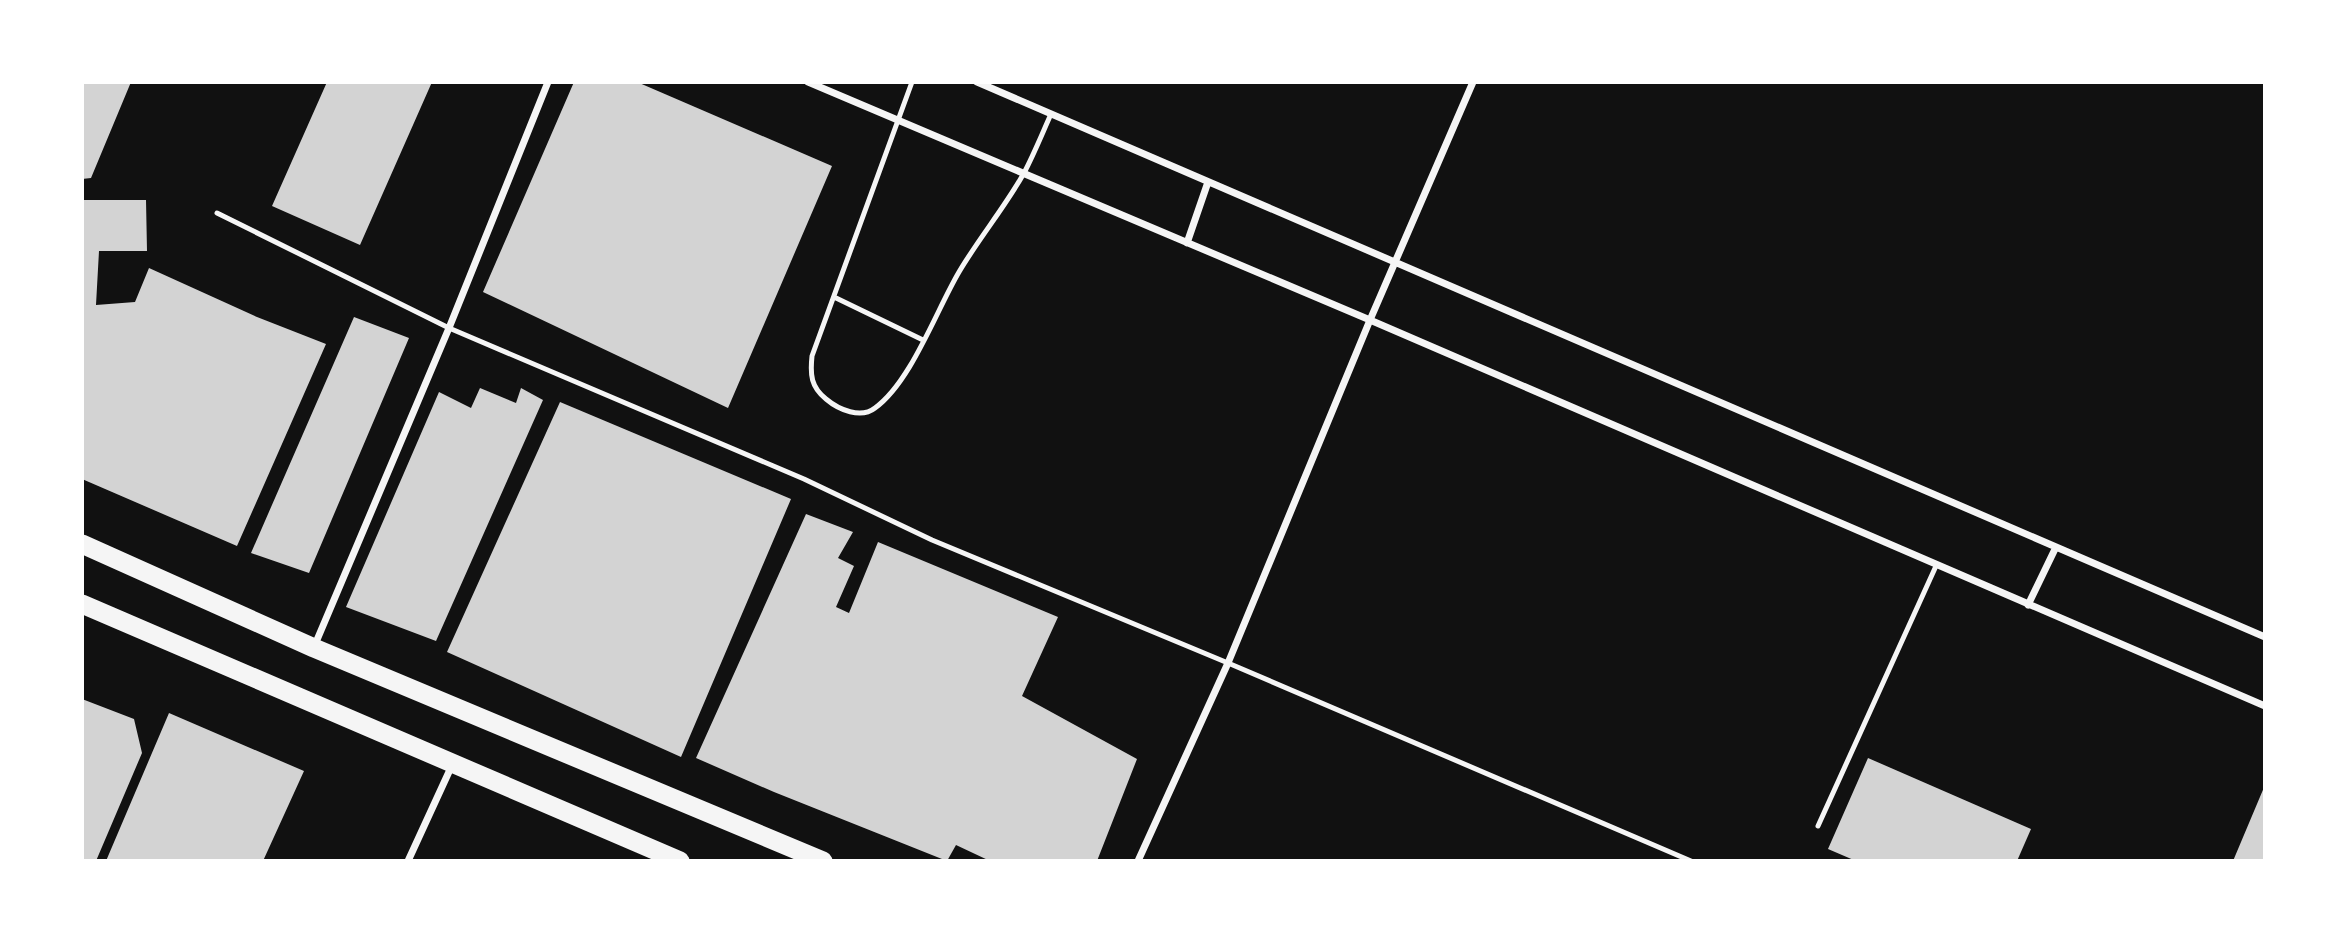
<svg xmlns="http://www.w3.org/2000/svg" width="2347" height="943" font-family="'IBM Plex Sans',sans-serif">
<rect width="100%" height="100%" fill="#111"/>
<path fill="#d3d3d3" d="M82,82H131L91,178L82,179Z
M327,82H432L360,245L272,206Z
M574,82H637L832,166L728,408L483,292Z
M82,200H146L147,251H99L96,305L135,302L149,268L257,317L326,344L237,546L82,479Z
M354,317L409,338L309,573L251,553Z
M480,388L516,403L521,388L543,400L436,641L346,607L439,392L471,408Z
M560,402L791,499L681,757L447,652Z
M806,514L853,532L838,558L854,566L836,607L849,613L878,542L1058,617L1022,696L1137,759L1097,861H990L956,845L947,861L774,792L696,758Z
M82,699L134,719L142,753L96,861H82Z
M169,713L304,771L263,861H106Z
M1868,758L2031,829L2017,861H1856L1828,849Z
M2265,785V861H2233Z"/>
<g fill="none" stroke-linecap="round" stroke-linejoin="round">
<path stroke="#f5f5f5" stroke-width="5" d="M912,82L812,356C810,375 811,387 826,399C839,410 861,419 875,408C911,382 936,311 959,272C979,238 1005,207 1024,173C1034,154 1042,134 1051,114
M217,213L449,328L804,479L932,540L1228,663L1691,861
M834,297L923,340
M1818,826L1936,566"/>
<path stroke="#f5f5f5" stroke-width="7" d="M808,82L1370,320L2265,706
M977,82L2265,637
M1187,243L1208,182
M2028,605L2056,547
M314,647L449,328L548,82
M408,861L453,763
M1138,861L1228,663L1370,320L1473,82"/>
<path stroke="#f5f5f5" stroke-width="19" d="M82,544L314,648L823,861
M82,604L680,861"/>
</g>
<rect width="2347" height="943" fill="none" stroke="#ffffff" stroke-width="168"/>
</svg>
